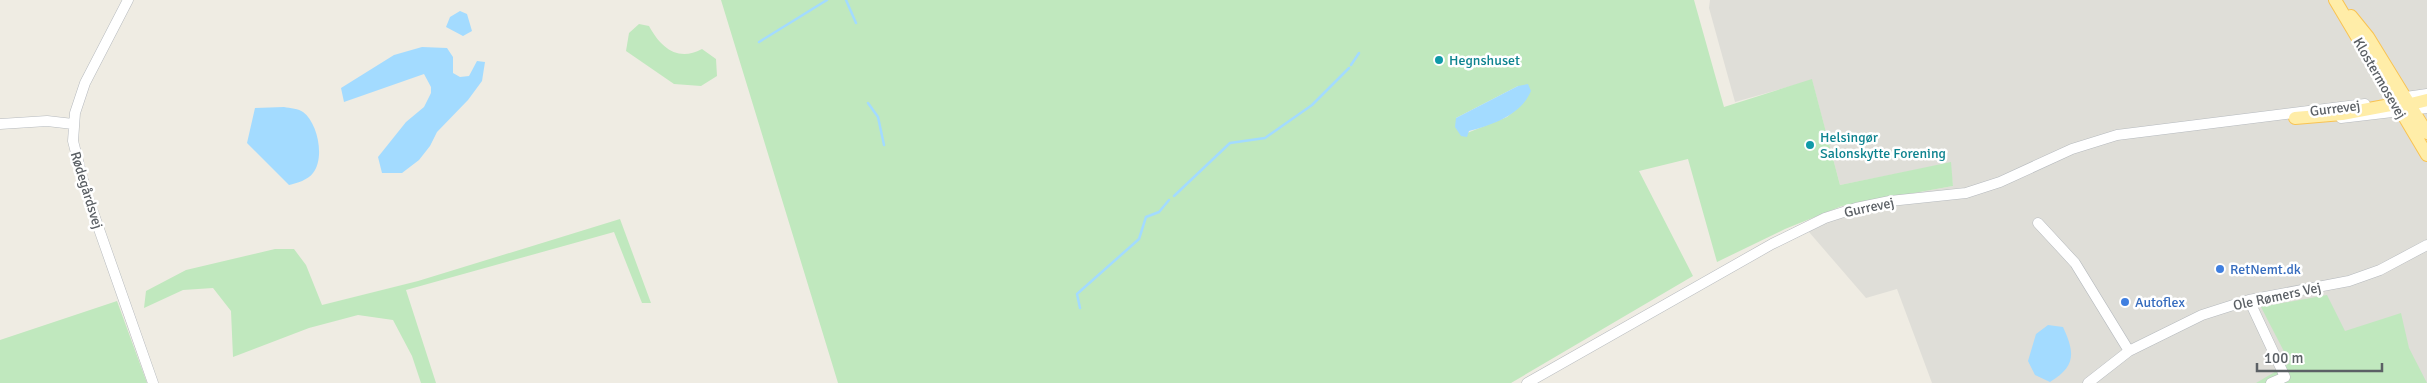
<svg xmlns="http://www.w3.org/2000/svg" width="2427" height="383" font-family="Signika,sans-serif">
<rect width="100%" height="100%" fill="#efece3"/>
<path fill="#dfded8" d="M1710,0H2427V383H1932L1897,289L1866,298L1809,232L1842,206L1953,186L1950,163L1840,185L1812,80L1735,102L1709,8Z"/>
<path fill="#c0e8be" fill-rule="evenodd" d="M721,0H1694L1724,107L1812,79L1840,185L1951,162L1953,186L1842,206L1785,229L1717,262L1688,159L1639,171L1693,276L1511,383H838ZM1518,86L1521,105L1507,117L1467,133L1456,118Z
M639,24L649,26C661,48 678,62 702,49L716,59L717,76L701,86L674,84L626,51L629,33Z
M620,219L651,303H642L614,232L406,290L436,383H421L412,356L393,320L358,315L309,328L233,357L231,311L213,288L183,290L144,308L146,291L186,270L275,249H294L306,265L322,305L418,281Z
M2327,295L2345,331L2401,313L2409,348L2427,383H2256L2290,363L2261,307Z
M117,301L147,383H0V340Z"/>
<path fill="#a3dbff" d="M460,11L467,14L472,31L463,36L446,27L450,17Z
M422,47L447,48L453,57V73L460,77L469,76L477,61L485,62L482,81L468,100L437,132L430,146L419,160L402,173H382L378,157L406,122L424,107L431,93V87L424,74L344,102L341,88L394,55Z
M1528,84L1531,91C1521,115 1492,125 1469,131L1467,137L1461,136L1455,127L1456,118L1518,86Z
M284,107C290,108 299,109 303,112C318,123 325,158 313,173C308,180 297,183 289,185L247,143L255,108Z
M2048,325L2063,327C2075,353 2076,366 2050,382L2035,375L2028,361L2036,334Z"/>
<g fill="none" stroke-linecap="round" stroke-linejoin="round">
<path stroke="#a3dbff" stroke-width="2.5" d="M846,0L856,23
M759,42L827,0
M1351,65L1359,53
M868,103L878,117L884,145
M1174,196L1230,143L1265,138L1312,105L1349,68
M1080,308L1077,294L1139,239L1146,217L1159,212L1169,200"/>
<g stroke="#b6babe" stroke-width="11">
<path id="minor" d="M128,0L85,83L75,113L73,141L86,192L153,383
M2399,98L2427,94
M2341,118L2427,108
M0,124L47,121L73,124
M2038,223L2075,263L2129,351
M2249,300L2285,377L2271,383
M1527,383L1772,244L1825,218L1856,208L1890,201L1966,193L2000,182L2072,149L2117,135L2365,104
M2088,383L2129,351L2202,315L2249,300L2349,281L2380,270L2427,245"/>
</g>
<g stroke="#f9c352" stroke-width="14">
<path id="major" d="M2335,0L2427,155
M2351,16L2368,37L2427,133
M2403,106L2427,100
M2295,118L2342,114L2401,103"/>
</g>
<use href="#minor" stroke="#fff" stroke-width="10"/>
<use href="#major" stroke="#ffeda8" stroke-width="12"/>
</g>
<g fill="#0f9aa8" stroke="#fff" stroke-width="2">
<circle cx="1439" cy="60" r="5"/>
<circle cx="1810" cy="145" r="5"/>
</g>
<g fill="#3f7fe0" stroke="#fff" stroke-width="2">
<circle cx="2220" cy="269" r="5"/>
<circle cx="2125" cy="302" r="5"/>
</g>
<g text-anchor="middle" stroke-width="5" stroke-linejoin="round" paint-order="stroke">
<g font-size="14" fill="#0d838f" stroke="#fff" text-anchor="start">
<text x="1449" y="65">Hegnshuset</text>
<text x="1820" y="142">Helsingør<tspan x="1820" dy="16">Salonskytte Forening</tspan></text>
</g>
<g font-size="14" fill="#5b6065" stroke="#fff">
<text transform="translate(2380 78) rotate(60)" y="5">Klostermosevej</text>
<text transform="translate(2335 108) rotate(-7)" y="5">Gurrevej</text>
<text transform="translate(87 190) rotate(73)" y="5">Rødegårdsvej</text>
<text transform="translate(1869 207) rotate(-12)" y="5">Gurrevej</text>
<text transform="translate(2277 296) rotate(-12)" y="5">Ole Rømers Vej</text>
</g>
<g font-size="14" fill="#366cbe" stroke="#fff" text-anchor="start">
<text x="2230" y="274">RetNemt.dk</text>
<text x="2135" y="307">Autoflex</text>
</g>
</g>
<path d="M2257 363v8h125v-8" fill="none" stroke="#5b6065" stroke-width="2.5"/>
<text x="2264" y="363" font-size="15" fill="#5b6065" stroke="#ffffff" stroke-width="4" paint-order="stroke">100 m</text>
</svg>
